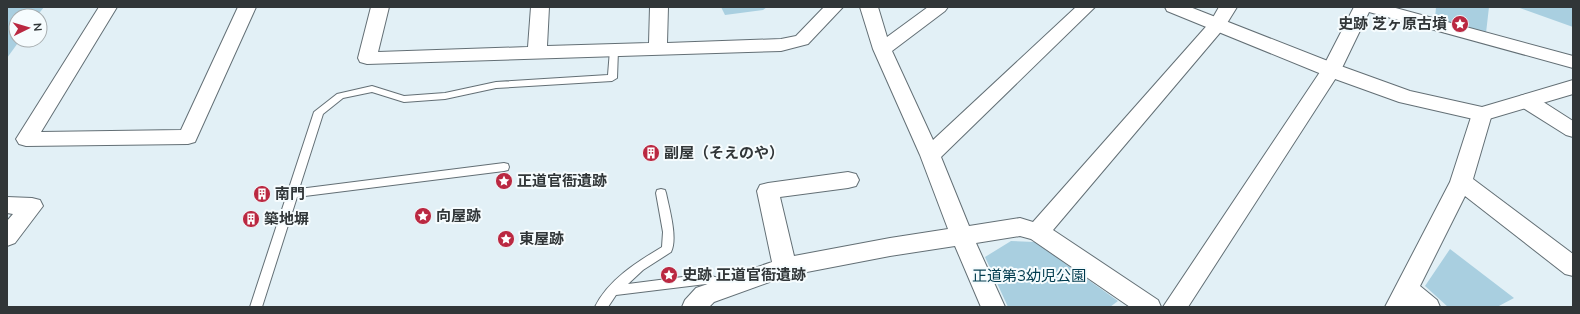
<svg xmlns="http://www.w3.org/2000/svg" width="1580" height="314" font-family="Mulish,'Noto Sans JP',sans-serif">
<rect width="100%" height="100%" fill="#e2f0f6"/>
<path fill="#a9cfe0" d="M7,7H44L37,16H16V40H20L7,58Z
M721,7H767L763,10L725,15Z
M1436,7H1489L1486,33L1435,19Z
M1517,7H1573V27Z
M1011,241L1035,242L1118,301L1110,307H1008L985,257Z
M1450,249L1514,298L1497,307H1448L1425,286Z"/>
<g fill="none" stroke-linecap="round" stroke-linejoin="round">
<g stroke="#636f75" stroke-width="2">
<path id="lane" d="M614,47L618,50L617,78L612,81L496,88L445,99L404,102L372,92L343,98L323,114L299,189L504,163L508,164L509,167L508,170L504,171L297,197L262,307H250L314,112L337,94L372,86L404,96L445,93L496,82L608,75L610,50Z
M661,189L665,190L666,193C669,208 678,238 671,252L643,270L628,284L706,274L732,283L734,286L732,289L728,291L706,284L616,295L608,307H595C608,280 637,262 662,247L663,232L656,193L657,190Z"/>
</g>
<g stroke="#636f75" stroke-width="2">
<path id="street" d="M99,7H117L41,132L181,130L238,7H256L195,142L188,144L26,146L19,144L16,139Z
M371,7H389L378,52L528,47L531,7H549L547,46L649,43L650,7H668L667,43L781,39L796,36L824,7H843L808,44L781,51L367,64L360,62L358,58Z
M860,7H878L887,37L928,7H948L945,11L892,51L933,140L1076,7H1095L941,157L969,226L1020,218L1033,222L1211,21L1219,7H1237L1224,28L1053,230L1158,300L1161,307H1130L1031,239L1020,236L976,243L1005,307H981L955,246L890,256L786,276L714,302L709,307H682L685,300L696,288L772,262L757,191L760,185L768,183L848,172L856,174L859,180L856,186L848,188L780,197L794,256L890,238L948,229L920,155L873,49Z
M1354,7H1392L1573,56V68L1369,12L1341,70L1188,307H1163L1322,69Z
M1527,94L1534,96L1573,121V137L1566,135L1520,106L1517,101L1520,96Z
M1482,107L1489,109L1492,114L1473,179L1573,254V276L1565,274L1465,196L1420,286L1437,300L1440,307H1385L1450,182L1472,114L1475,109Z
M7,197L32,198L40,200L43,206L15,243L7,246V221L13,214L7,213Z"/>
</g>
<g stroke="#636f75" stroke-width="2">
<path id="secondary" d="M1165,7H1190L1338,65L1410,91L1482,107L1573,80V94L1482,121L1399,102L1324,75L1167,11Z"/>
</g>
<use href="#lane" fill="#fff" fill-rule="evenodd"/>
<use href="#street" fill="#fff" fill-rule="evenodd"/>
<use href="#secondary" fill="#fff" fill-rule="evenodd"/>
</g>
<defs>
<g id="sight-disc" transform="scale(0.9)"><circle r="9.5" fill="#ba2841" stroke="#f6fcfe"/><path d="M0-6L1.8-2.2L6-1.7L2.9 1.2L3.7 5.4L0 3.3L-3.7 5.4L-2.9 1.2L-6-1.7L-1.8-2.2Z" fill="#fff"/></g>
<g id="building-disc" transform="scale(0.9)"><circle r="9.5" fill="#ba2841" stroke="#f6fcfe"/><path d="M-4-6H4V6H1V3H-1V6H-4ZM-2.5-4.3h1.7v1.8h-1.7ZM.8-4.3h1.7v1.8H.8ZM-2.5-1h1.7V.8h-1.7ZM.8-1h1.7V.8H.8Z" fill="#fff"/></g>
</defs>
<g fill-rule="evenodd">
<use href="#sight-disc" x="1460" y="24"/>
<use href="#building-disc" x="651" y="153"/>
<use href="#sight-disc" x="504" y="181"/>
<use href="#building-disc" x="262" y="194"/>
<use href="#sight-disc" x="423" y="216"/>
<use href="#building-disc" x="251" y="219"/>
<use href="#sight-disc" x="506" y="239"/>
<use href="#sight-disc" x="669" y="275"/>
</g>
<g text-anchor="middle" stroke-width="4" stroke-linejoin="round" paint-order="stroke">
<g font-size="15" font-weight="bold" fill="#313638" stroke="#f6fcfe" text-anchor="start">
<text x="1447" y="29" text-anchor="end">史跡 芝ヶ原古墳</text>
<text x="664" y="158">副屋（そえのや）</text>
<text x="517" y="186">正道官衙遺跡</text>
<text x="275" y="199">南門</text>
<text x="436" y="221">向屋跡</text>
<text x="264" y="224">築地塀</text>
<text x="519" y="244">東屋跡</text>
<text x="682" y="280">史跡 正道官衙遺跡</text>
</g>
<g font-size="15" fill="#013b4e" stroke="#f6fcfe">
<text x="1029" y="281">正道第3幼児公園</text>
</g>
</g>
<rect width="1580" height="314" fill="none" stroke="#313638" stroke-width="16"/>
<g transform="translate(28 28) rotate(85)"><circle r="19" fill="#f6fcfe" stroke="#a7adaf"/>
<path d="M0-3L7 15L0 10L-7 15Z" fill="#ba2841"/>
<text y="-6" font-size="11" font-weight="bold" text-anchor="middle" fill="#313638">N</text>
</g>
</svg>
